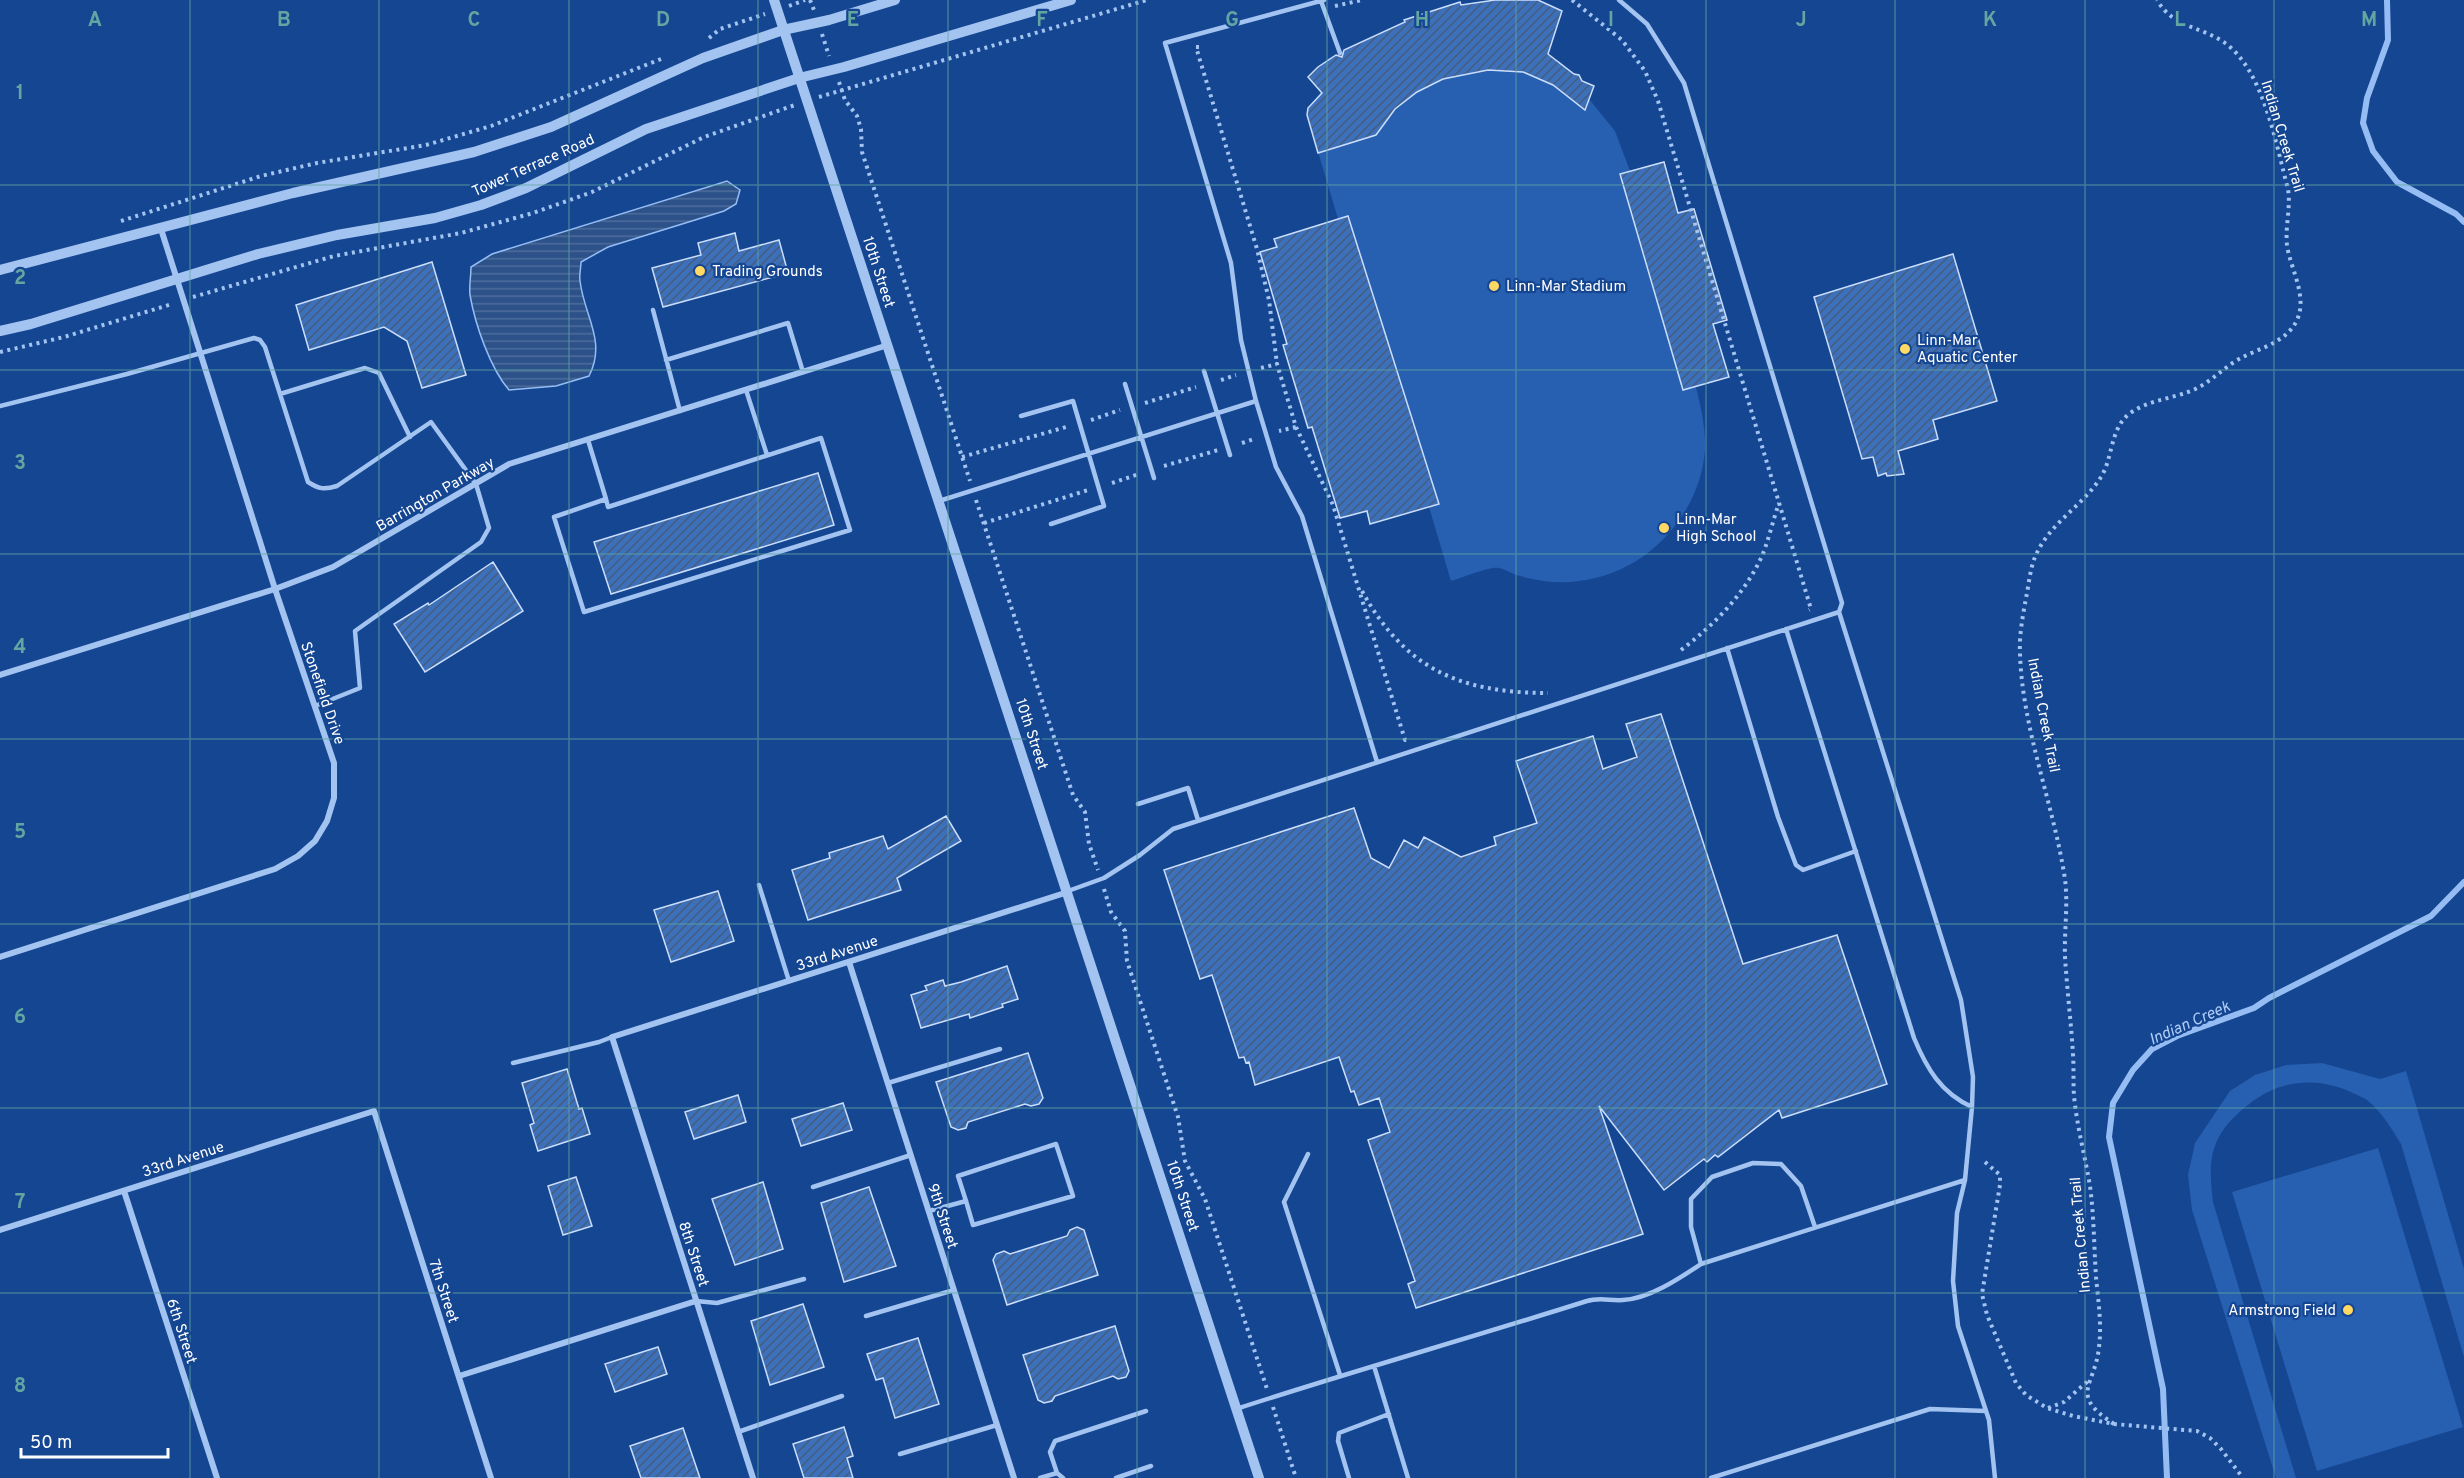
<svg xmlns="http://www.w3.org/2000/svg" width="2464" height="1478" font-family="Overpass,sans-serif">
<defs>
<pattern id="water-rules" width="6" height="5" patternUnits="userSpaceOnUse" patternTransform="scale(1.5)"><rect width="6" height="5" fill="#2d528a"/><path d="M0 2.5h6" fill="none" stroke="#4c6c9c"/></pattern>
<pattern id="building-hatch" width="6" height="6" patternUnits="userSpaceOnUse" patternTransform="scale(1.5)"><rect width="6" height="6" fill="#3d70ba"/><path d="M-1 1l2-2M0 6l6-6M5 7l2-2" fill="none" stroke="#455c7e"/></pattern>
</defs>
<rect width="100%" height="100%" fill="#154692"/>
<path fill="#275fb1" d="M1495,0H1538L1562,11L1543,69L1559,61L1573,74L1579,75L1582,81L1593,86L1589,99L1615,131L1630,171L1664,162L1678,213L1694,209L1727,320L1713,324L1729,377L1696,387C1701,408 1706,429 1705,450C1700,516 1645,574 1579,581C1558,584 1537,581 1516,575C1511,573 1505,569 1499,568C1490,566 1462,578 1451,581L1429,507L1370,524L1366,511L1340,518L1312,427L1308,428L1283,345L1287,344L1274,239L1338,219L1307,115L1308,108L1321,92L1308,77L1329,58L1405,22L1404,20L1460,2L1461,5Z
M2322,1063L2380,1079L2406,1071L2464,1269V1357L2401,1144C2391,1128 2382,1112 2367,1100C2363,1097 2356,1095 2351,1092C2315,1076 2279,1080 2248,1105C2235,1115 2223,1127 2216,1143C2208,1162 2211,1182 2213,1202L2296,1478H2276L2192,1210L2188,1175L2195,1143L2230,1091L2255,1075L2286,1065Z
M2378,1148L2463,1427L2317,1471L2232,1192Z"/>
<path fill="url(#water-rules)" stroke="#95bdf4" stroke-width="1.5" d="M727,181L740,190L736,204L724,211L608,247L581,262C581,268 579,275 580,281C584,316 607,341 589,376L556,386L509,390C490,368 475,324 470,295C469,286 471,276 471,267L492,254Z"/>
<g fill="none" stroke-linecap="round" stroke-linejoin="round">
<path stroke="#95bdf4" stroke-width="6" d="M2387,0L2388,40L2367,98L2363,123L2373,151L2397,182L2456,214L2464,222
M2167,1478L2163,1389L2109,1137L2113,1103L2133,1070L2152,1049L2177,1036L2254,1008L2269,998L2431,916L2464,882"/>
</g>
<path fill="url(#building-hatch)" stroke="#cadefc" stroke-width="1.5" d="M1495,0H1538L1562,11L1548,54L1574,74L1579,75L1582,81L1594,86L1585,110L1553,85L1523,72L1488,70L1443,79L1417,92L1395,109L1376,135L1318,153L1307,115L1308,108L1322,93L1308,77L1318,67L1336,55L1342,57L1344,50L1405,22L1404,20L1460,2L1461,5Z
M1664,162L1678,213L1694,209L1727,320L1713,324L1729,377L1683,390L1620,174Z
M1348,216L1439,504L1370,524L1367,511L1340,518L1312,427L1308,428L1283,345L1287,344L1260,252L1277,247L1274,239Z
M735,233L739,251L779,240L788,273L663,307L652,268L701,255L698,243Z
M1953,254L1997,401L1933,420L1938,439L1898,451L1904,474L1887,476L1886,473L1878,476L1873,457L1862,459L1814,297Z
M432,262L466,375L422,388L407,341L384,327L309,350L296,305Z
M818,473L834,525L611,594L594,542Z
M493,562L523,611L425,672L394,624L428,603L429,605Z
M1661,714L1743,964L1837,935L1887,1084L1782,1118L1779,1110L1718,1157L1715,1155L1707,1162L1704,1159L1664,1190L1599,1106L1643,1234L1416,1308L1408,1284L1415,1281L1368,1140L1390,1132L1379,1098L1359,1105L1354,1091L1351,1092L1339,1057L1255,1085L1249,1062L1246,1063L1244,1057L1239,1058L1212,975L1200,979L1164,870L1354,808L1371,858L1389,868L1404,840L1418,848L1424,837L1461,857L1496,845L1494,837L1537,823L1516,761L1593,736L1603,769L1637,757L1626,724Z
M946,816L961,841L897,878L901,890L808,920L792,870L830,858L829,853L883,836L888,849Z
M718,891L734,941L671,962L654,910Z
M1007,966L1018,999L1002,1004L1003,1007L970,1018L969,1014L921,1028L911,995L927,990L925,986L943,980L945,986L961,982Z
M1028,1053L1043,1098L1039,1104L1031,1106L1025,1104L968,1122L966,1128L958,1130L951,1127L936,1082Z
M567,1069L579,1109L582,1108L590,1134L538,1151L530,1125L534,1123L522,1083Z
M738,1095L746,1122L694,1139L685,1112Z
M843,1103L852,1130L801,1146L792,1119Z
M576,1177L592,1226L563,1235L548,1186Z
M763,1182L783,1249L735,1265L712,1199Z
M869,1187L896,1266L844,1282L821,1203Z
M1077,1227L1084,1230L1098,1275L1007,1305L993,1260L996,1254L1004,1251L1010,1254L1067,1236L1070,1230Z
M803,1304L824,1367L770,1385L751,1321Z
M1115,1326L1129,1371L1126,1377L1118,1379L1113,1376L1055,1396L1052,1401L1044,1403L1038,1400L1023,1355Z
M918,1338L939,1404L895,1418L883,1378L876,1380L867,1354Z
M658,1347L667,1374L615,1392L605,1364Z
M844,1427L853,1456L847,1458L853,1478H804L793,1444Z
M683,1428L700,1478H641L630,1446Z"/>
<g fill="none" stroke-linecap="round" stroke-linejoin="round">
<path stroke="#a3c3f1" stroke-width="4" stroke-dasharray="3 4.5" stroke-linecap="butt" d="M810,0L814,10
M1572,0L1622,40L1645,71L1658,101L1811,609L1809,610
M789,6L805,0
M1335,6L1362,0
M822,34L829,56
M709,38L720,29L765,14
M1199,47H1196L1257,249L1269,300L1277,364
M839,82L845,100L857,116L861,129L862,152L970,481
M819,97L1147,0
M121,221L261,176L317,163L426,145L491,126L661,59
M193,297L334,256L461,233L533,213L592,192L704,137L795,105
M0,352L64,337L172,304
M1261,368L1277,364L1296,427L1279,431
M1221,380L1236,375
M1145,403L1196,387
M1091,420L1120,410
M1296,427L1333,505L1405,740L1408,739
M1242,443L1254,439
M962,457L1066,427
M1164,466L1218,450
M1112,483L1139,474
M976,500L1073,795L1085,812L1089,844L1098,870
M984,523L1088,490
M1362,591C1405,669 1460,693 1548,693
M1681,650C1715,624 1744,595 1762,556C1769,539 1773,520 1779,503
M1104,889L1111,912L1125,931L1127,961L1178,1117L1185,1161L1205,1199L1267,1389
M1985,1162L2000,1175V1185L1982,1294L1987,1315L2016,1383L2026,1395L2047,1408L2073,1416L2114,1424L2197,1431L2210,1438L2221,1449L2243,1478
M1273,1407L1296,1478
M2048,1408L2064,1402L2088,1381
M2114,1424C2068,1394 2095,1387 2099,1347C2102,1324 2098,1299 2096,1277C2094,1247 2094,1216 2090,1186C2085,1156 2077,1127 2074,1096C2073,1082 2074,1068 2073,1054C2071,1022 2067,989 2065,957C2064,929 2069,900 2064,873C2052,800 2022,727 2020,653C2019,635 2023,615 2026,598C2029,584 2030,569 2035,557C2049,523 2082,507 2101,477C2113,458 2110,429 2129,414C2146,401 2169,399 2188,392C2209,385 2222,368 2241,358C2260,348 2287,342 2297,320C2308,296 2290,268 2287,245C2285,225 2291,208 2288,189C2276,145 2264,71 2225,43C2201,26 2173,28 2157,0"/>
<path stroke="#a3c3f1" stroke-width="4.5" d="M1324,0L1165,43L1231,263L1241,340L1256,401L1276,467L1302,516L1377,762
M1619,0L1647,24L1684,83L1842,603L1839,612
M1321,1L1340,53
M653,310L680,411
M666,360L788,323L803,372
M1204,371L1230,455
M1125,384L1154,478
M746,390L767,455
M280,394L365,368L379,373L410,437
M0,406L127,374L254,338L260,340L265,347L308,482C319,489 324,490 337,486L431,422L476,484L489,528L481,542L355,631L360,688L315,706
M1021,416L1073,401L1104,506L1051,524
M588,440L606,499L608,507L821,438L850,530L584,612L554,517L606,499
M939,501L1256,401
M1786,629L1914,1038C1927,1069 1941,1093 1972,1107
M1727,648L1778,817L1796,865L1803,870L1856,851
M1138,804L1188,788L1198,820
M759,885L789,981
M1068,891L1104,878L1140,855L1173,829L1839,612L1961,1000L1973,1077L1972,1107L1965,1180L1957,1213L1953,1281L1958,1326L1989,1420L1995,1478
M513,1063L599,1042L612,1037
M888,1083L1000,1049
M1308,1154L1284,1202L1340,1375
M813,1187L911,1155
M929,1211L966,1201L958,1176L1056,1144L1073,1196L973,1225L966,1201
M1701,1264L1691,1227V1199L1712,1177L1753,1163L1781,1164L1801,1186L1815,1227
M696,1301L717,1303L804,1279
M866,1316L954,1290
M1374,1366L1408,1478
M1236,1409C1353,1371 1470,1338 1587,1301C1600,1297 1610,1301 1623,1300C1649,1299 1680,1278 1701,1264L1965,1180
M738,1432L842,1396
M900,1454L997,1425
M1057,1473L1050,1452L1055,1441L1146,1411
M1040,1478L1057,1473L1063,1478
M1116,1478L1151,1466
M1349,1478L1338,1441L1339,1433L1389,1414
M1711,1478L1930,1409L1986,1411"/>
<path stroke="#a3c3f1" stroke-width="6" d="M0,675L275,589L333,567L509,464L888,345
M0,957L275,869L298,856L315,841L327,821L334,798V763L275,589L161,229
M849,962L1014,1478
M124,1191L217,1478
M0,1230L374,1111L491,1478
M459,1376L696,1301
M753,1478L612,1037L1068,892"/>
<path stroke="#a3c3f1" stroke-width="10" d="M774,0L1259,1478
M0,270L293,193L474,152L551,127L703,58L783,30L829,20L895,0
M0,331L31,324L258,254L337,235L435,218L481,205L526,188L646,129L799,78L844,67L1071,0"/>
</g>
<path fill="none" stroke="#63a6a1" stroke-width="1.5" stroke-opacity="0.55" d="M190,0V1478M379,0V1478M569,0V1478M758,0V1478M948,0V1478M1137,0V1478M1327,0V1478M1516,0V1478M1706,0V1478M1895,0V1478M2085,0V1478M2274,0V1478M0,185H2464M0,370H2464M0,554H2464M0,739H2464M0,924H2464M0,1108H2464M0,1293H2464"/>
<g fill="#ffd963" stroke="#154692" stroke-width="2">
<circle cx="700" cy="271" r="6"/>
<circle cx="1494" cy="286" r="6"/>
<circle cx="1905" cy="349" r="6"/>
<circle cx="1664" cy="528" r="6"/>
<circle cx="2348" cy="1310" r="6"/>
</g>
<g text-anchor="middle" stroke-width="4.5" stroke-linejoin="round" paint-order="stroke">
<g font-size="15" fill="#fff" stroke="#154692">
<text transform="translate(2283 136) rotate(73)" y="5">Indian Creek Trail</text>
<text transform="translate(533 165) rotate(-24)" y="5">Tower Terrace Road</text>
<text transform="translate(879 272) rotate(72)" y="5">10th Street</text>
<text transform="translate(435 494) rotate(-30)" y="5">Barrington Parkway</text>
<text transform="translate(323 693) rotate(71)" y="5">Stonefield Drive</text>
<text transform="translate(2044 715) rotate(79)" y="5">Indian Creek Trail</text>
<text transform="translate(1032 734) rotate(72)" y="5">10th Street</text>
<text transform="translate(837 953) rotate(-18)" y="5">33rd Avenue</text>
<text transform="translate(183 1159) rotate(-18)" y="5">33rd Avenue</text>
<text transform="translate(1183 1196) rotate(72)" y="5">10th Street</text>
<text transform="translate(943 1216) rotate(72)" y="5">9th Street</text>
<text transform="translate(2080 1235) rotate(-95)" y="5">Indian Creek Trail</text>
<text transform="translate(694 1254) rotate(72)" y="5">8th Street</text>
<text transform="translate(444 1291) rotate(72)" y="5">7th Street</text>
<text transform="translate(182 1331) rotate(72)" y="5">6th Street</text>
</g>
<g font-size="15" fill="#fff" stroke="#154692" text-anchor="start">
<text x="712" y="276">Trading Grounds</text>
<text x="1506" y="291">Linn-Mar Stadium</text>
<text x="1917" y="345">Linn-Mar<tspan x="1917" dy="17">Aquatic Center</tspan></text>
<text x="1676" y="524">Linn-Mar<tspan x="1676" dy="17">High School</tspan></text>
<text x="2336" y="1315" text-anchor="end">Armstrong Field</text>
</g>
<g font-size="16" font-style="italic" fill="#afcdf8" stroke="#154692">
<text transform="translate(2189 1022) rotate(-24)" y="6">Indian Creek</text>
</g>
</g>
<g font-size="20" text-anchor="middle" font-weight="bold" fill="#63a6a1" stroke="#154692" stroke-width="4.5" stroke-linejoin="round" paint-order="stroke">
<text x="95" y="26">A</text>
<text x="284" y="26">B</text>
<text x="474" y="26">C</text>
<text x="663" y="26">D</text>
<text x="853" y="26">E</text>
<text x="1042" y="26">F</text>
<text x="1232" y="26">G</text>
<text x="1422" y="26">H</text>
<text x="1611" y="26">I</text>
<text x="1801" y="26">J</text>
<text x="1990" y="26">K</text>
<text x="2180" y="26">L</text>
<text x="2369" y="26">M</text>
<text x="20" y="99">1</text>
<text x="20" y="284">2</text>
<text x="20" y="469">3</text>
<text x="20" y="653">4</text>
<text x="20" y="838">5</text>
<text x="20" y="1023">6</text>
<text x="20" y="1208">7</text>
<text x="20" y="1392">8</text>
</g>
<path d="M21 1448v9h147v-9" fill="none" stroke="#ffffff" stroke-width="3"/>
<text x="30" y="1448" font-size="18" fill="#ffffff" stroke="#154692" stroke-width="4.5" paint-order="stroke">50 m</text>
</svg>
